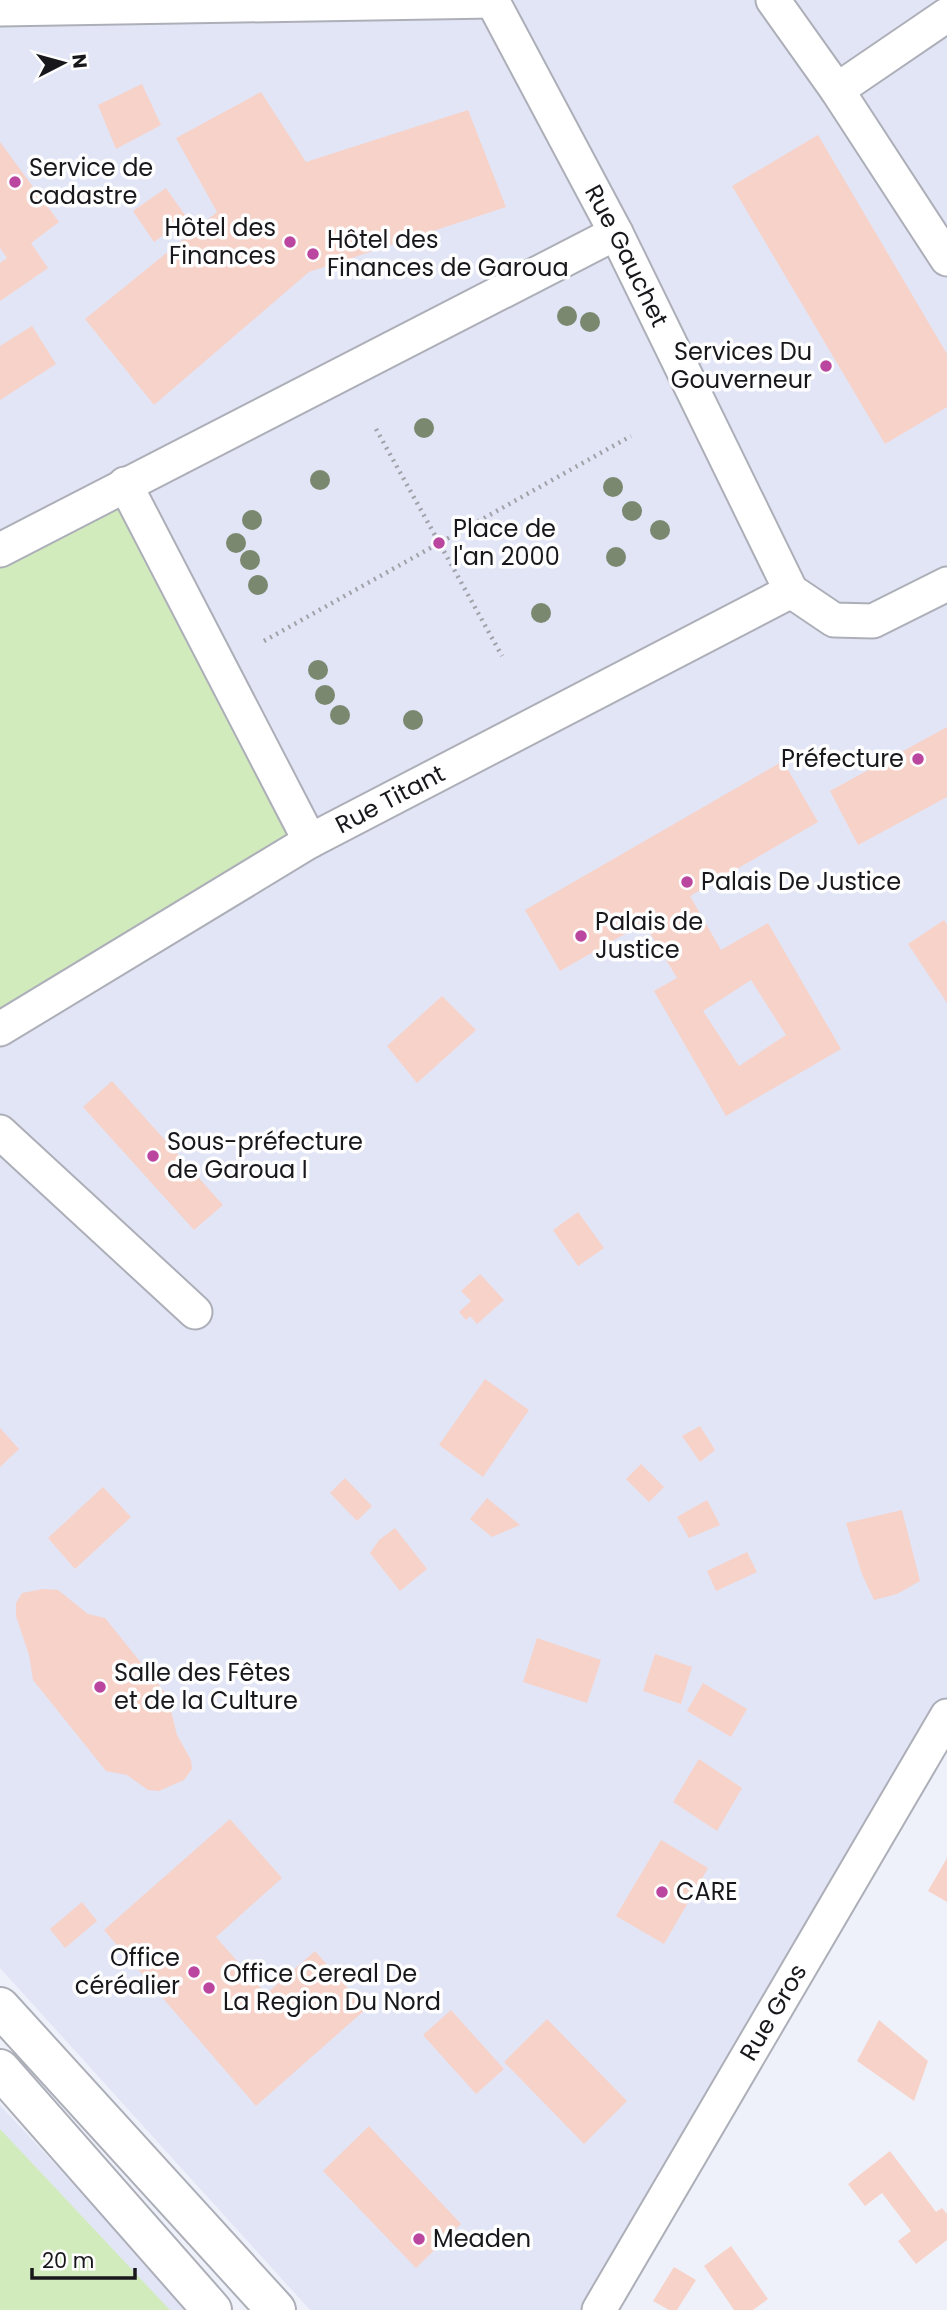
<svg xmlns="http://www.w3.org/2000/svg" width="947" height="2310" font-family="Poppins,sans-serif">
<rect width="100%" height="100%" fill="#eff1fa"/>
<path fill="#e2e5f6" d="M0,0H947V1734L601,2310H310L0,1968Z
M0,2105L191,2310H0Z"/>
<path fill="#d2ebbd" d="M125,484L310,841L0,1023V550Z
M0,2129L170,2310H0Z"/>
<path fill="#f7d2c8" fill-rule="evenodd" d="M142,84L161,125L116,149L98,105Z
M261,92L306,162L468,110L506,207L309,272L154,405L85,319L217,212L176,138Z
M818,135L947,354V407L885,444L732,186Z
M0,142L59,222L31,243L48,268L0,301V263L7,258L0,248Z
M166,188L187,218L154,242L133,211Z
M32,326L56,364L0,400V346Z
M947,727V797L858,845L830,791Z
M783,761L818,822L690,896L721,950L768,923L841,1049L726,1116L654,991L677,978L644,923L560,971L525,910ZM751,980L786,1035L739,1066L703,1011Z
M944,920L947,925V1003L908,944Z
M442,996L476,1030L417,1083L387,1046Z
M112,1081L223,1205L194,1230L83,1107Z
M578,1212L604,1248L578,1266L553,1230Z
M480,1274L504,1300L477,1324L470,1316L466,1320L459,1312L471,1301L461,1291Z
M485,1379L529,1410L483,1477L439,1445Z
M700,1426L715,1450L700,1462L682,1436Z
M0,1428L19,1449L0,1467Z
M641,1464L664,1487L649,1502L626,1479Z
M345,1478L372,1506L357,1521L330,1493Z
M103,1487L131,1517L75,1569L48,1538Z
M487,1498L520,1525L492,1537L470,1519Z
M707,1500L720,1525L689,1538L677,1517Z
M902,1510L920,1581L897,1594L874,1600L862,1574L846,1523Z
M395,1528L427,1569L400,1591L370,1553L379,1540Z
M747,1552L757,1572L716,1591L707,1571Z
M43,1589L58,1590L88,1614L105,1618L167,1695L177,1735L191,1760L192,1769L184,1780L159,1791L148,1790L127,1775L106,1771L33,1680L29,1655L16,1616V1603L22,1593Z
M537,1638L601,1660L587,1703L523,1682Z
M655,1654L692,1667L681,1704L643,1691Z
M703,1683L747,1709L731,1737L687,1711Z
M699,1759L742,1788L717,1831L673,1802Z
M230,1819L282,1878L216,1937L266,1994L315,1951L366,2009L256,2106L104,1930Z
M661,1840L708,1868L664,1944L616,1916Z
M947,1858V1902L928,1891Z
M82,1902L97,1921L65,1948L50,1929Z
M451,2010L504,2069L476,2094L423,2035Z
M547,2019L627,2101L584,2144L504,2062Z
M879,2020L928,2061L914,2101L857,2061Z
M369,2126L461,2224L416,2268L323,2171Z
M890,2151L936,2212L942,2208L947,2214V2240L916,2264L898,2241L911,2231L882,2193L865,2206L848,2184Z
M731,2246L768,2299L753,2310H734L704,2266Z
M674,2267L696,2280L677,2310H669L653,2301Z"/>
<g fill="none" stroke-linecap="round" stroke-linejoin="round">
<g stroke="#adafb8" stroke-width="37">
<g id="street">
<path id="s1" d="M492,0L616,233L791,591L834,620L873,621L947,584"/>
<path d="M773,0L837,90L947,259"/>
<path d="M0,9L493,1"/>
<path d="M837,90L947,15"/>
<path d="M125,484L310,841"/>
<path d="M0,550L616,233"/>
<path id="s2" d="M0,1029L310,841L791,591"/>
<path d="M0,1132L195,1312"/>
<path id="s3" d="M599,2310L947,1716"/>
</g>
</g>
<g stroke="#adafb8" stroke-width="42">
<path id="secondary" d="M0,2007L276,2310
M0,2069L212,2310"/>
</g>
<path stroke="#a0a2a9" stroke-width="4.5" stroke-dasharray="2 5" stroke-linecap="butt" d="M376,429L502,656
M264,641L631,436"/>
<use href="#street" stroke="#fff" stroke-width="33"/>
<use href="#secondary" stroke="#fff" stroke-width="38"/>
</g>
<g fill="#7a8870">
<circle cx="567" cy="316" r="10"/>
<circle cx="590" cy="322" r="10"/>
<circle cx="424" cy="428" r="10"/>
<circle cx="320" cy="480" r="10"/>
<circle cx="613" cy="487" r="10"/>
<circle cx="632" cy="511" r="10"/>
<circle cx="252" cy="520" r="10"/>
<circle cx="660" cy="530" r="10"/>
<circle cx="236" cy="543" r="10"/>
<circle cx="616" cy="557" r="10"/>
<circle cx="250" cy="560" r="10"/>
<circle cx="258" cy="585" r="10"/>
<circle cx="541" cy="613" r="10"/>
<circle cx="318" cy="670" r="10"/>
<circle cx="325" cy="695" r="10"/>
<circle cx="340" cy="715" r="10"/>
<circle cx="413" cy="720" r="10"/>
</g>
<g fill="#ba469f" stroke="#fefefe" stroke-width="2.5">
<circle cx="15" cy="182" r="7"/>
<circle cx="290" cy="242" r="7"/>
<circle cx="313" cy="254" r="7"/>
<circle cx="826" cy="366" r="7"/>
<circle cx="439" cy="543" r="7"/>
<circle cx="918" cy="759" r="7"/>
<circle cx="687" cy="882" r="7"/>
<circle cx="581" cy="936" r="7"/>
<circle cx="153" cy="1156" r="7"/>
<circle cx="100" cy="1687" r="7"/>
<circle cx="662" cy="1892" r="7"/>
<circle cx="194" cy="1972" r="7"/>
<circle cx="209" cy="1988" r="7"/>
<circle cx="419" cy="2239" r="7"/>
</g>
<g text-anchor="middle" stroke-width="7" stroke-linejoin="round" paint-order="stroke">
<g font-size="24" fill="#18181c" stroke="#fefefe" text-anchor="start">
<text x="29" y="176">Service de<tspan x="29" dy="28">cadastre</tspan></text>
<text x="276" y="236" text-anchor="end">Hôtel des<tspan x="276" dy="28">Finances</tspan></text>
<text x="327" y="248">Hôtel des<tspan x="327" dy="28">Finances de Garoua</tspan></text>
<text x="812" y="360" text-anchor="end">Services Du<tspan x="812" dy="28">Gouverneur</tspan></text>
<text x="453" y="537">Place de<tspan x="453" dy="28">l'an 2000</tspan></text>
<text x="904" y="767" text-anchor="end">Préfecture</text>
<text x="701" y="890">Palais De Justice</text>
<text x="595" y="930">Palais de<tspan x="595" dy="28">Justice</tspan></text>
<text x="167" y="1150">Sous-préfecture<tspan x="167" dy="28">de Garoua I</tspan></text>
<text x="114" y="1681">Salle des Fêtes<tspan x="114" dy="28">et de la Culture</tspan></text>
<text x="676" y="1900">CARE</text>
<text x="180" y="1966" text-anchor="end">Office<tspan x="180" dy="28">céréalier</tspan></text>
<text x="223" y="1982">Office Cereal De<tspan x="223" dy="28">La Region Du Nord</tspan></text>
<text x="433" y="2247">Meaden</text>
</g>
<g font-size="24" fill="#18181c" stroke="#fefefe">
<text dy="8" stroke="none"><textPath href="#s1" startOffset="289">Rue Gauchet</textPath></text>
<text dy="8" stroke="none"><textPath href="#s2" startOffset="453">Rue Titant</textPath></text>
<text dy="8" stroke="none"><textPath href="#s3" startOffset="345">Rue Gros</textPath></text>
</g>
</g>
<g transform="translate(63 63) rotate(84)" stroke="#fefefe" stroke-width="5" paint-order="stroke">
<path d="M0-5L12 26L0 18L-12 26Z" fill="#18181c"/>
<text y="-10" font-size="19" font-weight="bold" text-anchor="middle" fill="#18181c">N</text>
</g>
<path d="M32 2268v10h103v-10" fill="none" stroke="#18181c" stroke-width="3.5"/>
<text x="42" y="2268" font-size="21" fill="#18181c" stroke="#fefefe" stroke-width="5" paint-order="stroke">20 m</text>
</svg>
